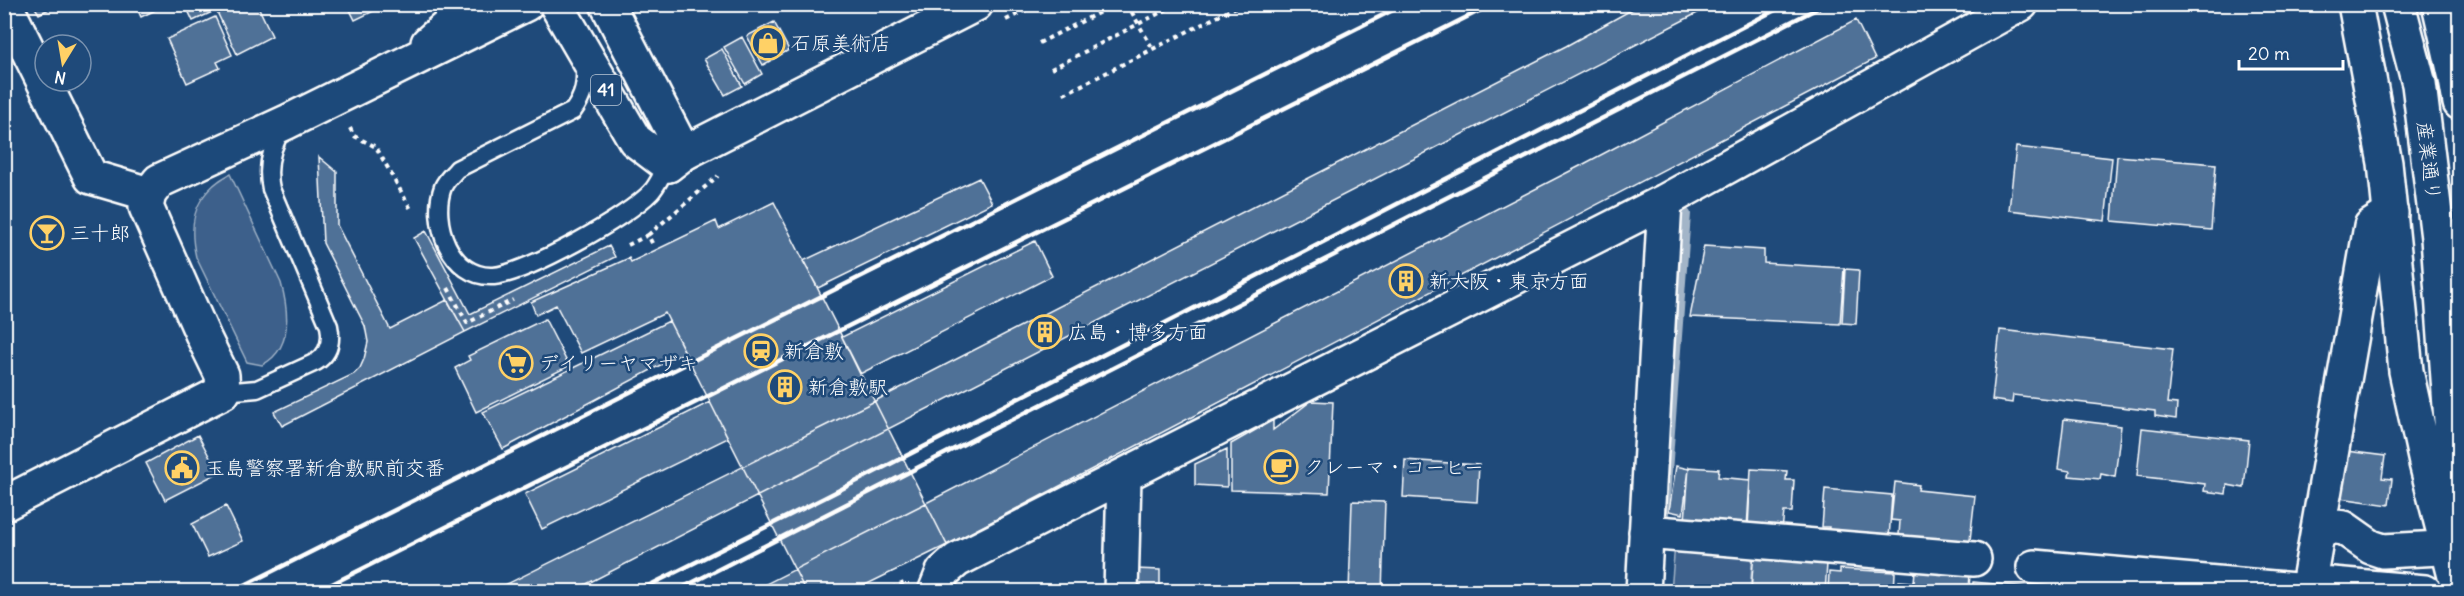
<svg xmlns="http://www.w3.org/2000/svg" width="2464" height="596" font-family="Delius,'Klee One',sans-serif">
<rect width="100%" height="100%" fill="#1f4a7a"/>
<filter id="ink" filterUnits="userSpaceOnUse"><feTurbulence type="fractalNoise" baseFrequency=".0167" numOctaves="2"/><feDisplacementMap in="SourceGraphic" scale="12" xChannelSelector="R" yChannelSelector="G"/><feConvolveMatrix kernelMatrix="1 2 1 2 8 2 1 2 1" color-interpolation-filters="sRGB"/></filter>
<g filter="url(#ink)">
<path fill="#3c618b" stroke="#9eb0c5" stroke-width="1.5" d="M230,174L281,283C289,312 293,349 262,365L247,362L196,257C187,220 196,192 230,174Z
M1675,544L1753,550L1750,591L1671,592Z"/>
<g fill="none" stroke-linecap="round" stroke-linejoin="round">
<path stroke="#a3b5c8" stroke-width="10" d="M1664,513L1686,214"/>
</g>
<path fill="#507197" stroke="#fff" stroke-width="1.5" d="M33,4H59L39,14Z
M135,4H168L141,17Z
M195,4H209L212,12L193,21L187,8Z
M233,4H257L272,36L237,54L217,12Z
M347,4H376L378,9L355,20Z
M1642,4H1715L571,592H491L875,401L1566,46Z
M215,17L232,55L217,62L220,68L187,83L167,39Z
M1856,20L1875,59L947,545L851,592H750L926,503L1580,166Z
M774,22L789,50L763,65L747,36Z
M742,37L762,74L745,84L724,47Z
M722,49L742,86L725,95L704,59Z
M2016,147L2112,158L2105,221L2009,210Z
M2117,156L2216,164L2211,230L2112,221Z
M319,157L337,172V225L390,329L447,300L465,332L282,426L274,412L354,374L360,368L364,359L368,342L365,326L323,243Z
M979,178L992,203L818,288L803,261Z
M774,202L947,545L851,592H806L665,313L581,353L556,305L536,315L531,302L629,258L631,262L716,221L719,229Z
M426,231L470,314L609,246L615,257L465,332L414,238Z
M1035,241L1052,276L860,374L842,337Z
M1704,246L1764,250V263L1844,268L1840,324L1690,317Z
M1845,269L1859,270L1856,324L1842,323Z
M545,319L569,366L476,412L455,368L470,360L468,356Z
M669,321L685,352L503,449L483,412Z
M2000,330L2173,349L2167,403L2177,404L2176,419L2155,416V411L2013,395L2012,403L1992,400Z
M1311,401L1333,402L1329,493L1231,490V444L1273,420V430Z
M710,402L728,438L542,529L525,494Z
M2064,419L2121,426L2115,477L2101,474L2100,479L2069,476L2070,471L2058,469Z
M2142,428L2249,440L2244,488L2227,485L2226,494L2204,491L2205,484L2137,476Z
M198,435L218,473L165,500L146,463Z
M1227,449V487L1195,485V464Z
M2346,451L2385,456L2382,478L2392,479L2389,505L2340,498Z
M1405,460L1479,465L1477,502L1403,497Z
M1676,466L1689,469L1683,514L1669,511Z
M1689,467L1719,469L1718,477L1750,480L1747,528L1685,521Z
M1751,469L1787,471L1786,480H1794L1792,512H1784L1782,530L1748,528Z
M1895,482L1919,485L1918,490L1975,496L1969,549L1945,546L1946,540L1899,535L1900,521L1891,520Z
M1825,489L1892,495L1889,539L1828,535L1829,527H1822Z
M1352,501L1385,502L1382,592H1349Z
M226,506L243,541L208,557L192,524Z
M1754,550L1813,558L1812,563L1827,564L1825,592H1751Z
M1135,569L1160,570V592H1134Z
M1840,569L1895,572L1894,592H1828L1829,572L1840,573Z
M1942,570L1970,572L1969,592H1899V581L1914,582L1915,571L1941,574Z
M1973,582L2028,587L2027,592H1972Z"/>
<g fill="none" stroke-linecap="round" stroke-linejoin="round">
<g stroke="#fff" stroke-width="21">
<path id="lane" d="M585,65C586,84 584,96 573,111L457,169C453,174 446,180 443,187C430,221 450,279 494,276C527,273 628,217 651,192C658,185 662,173 668,165
M223,392L257,389L316,362C329,354 332,341 329,326L271,189C266,167 271,147 283,128"/>
</g>
<g stroke="#fff" stroke-width="38">
<path id="street" d="M5,4L91,177L149,194
M4,504L223,392
M2319,525L2344,528L2371,547L2383,551L2460,547
M1646,532L1974,559
M2034,567L2308,591
M2309,582L2425,592
M935,592L943,572L957,560L1665,201L2021,4
M1121,592L1124,477
M1643,592L1665,201
M2307,592L2371,226L2391,213"/>
</g>
<g stroke="#fff" stroke-width="38">
<path id="secondary" d="M2355,4L2385,163L2406,371L2426,463L2459,592
M2398,4L2419,84L2438,238L2459,533
M2439,4L2455,74L2460,103
M428,43L450,24L464,4
M668,165L684,153L976,4
M223,392L222,375L204,338L146,207L149,194L159,181L287,122L526,4"/>
</g>
<g stroke="#fff" stroke-width="38">
<path id="primary" d="M556,4L635,140L668,165
M607,4L684,153"/>
</g>
<path stroke="#fff" stroke-width="4" stroke-dasharray="4.5 4.5" stroke-linecap="butt" d="M1127,4L1153,49
M1006,20L1038,4
M1039,43L1116,4
M1051,69L1177,4
M1064,94L1242,4
M350,128L354,136L376,147L412,211
M648,235L718,176
M628,245L648,235L653,245
M448,288L467,323L513,300
M883,592L904,583"/>
<use href="#lane" stroke="#1f4a7a" stroke-width="16"/>
<use href="#street" stroke="#1f4a7a" stroke-width="33"/>
<use href="#secondary" stroke="#1f4a7a" stroke-width="33"/>
<use href="#primary" stroke="#1f4a7a" stroke-width="33"/>
<path stroke="#fff" stroke-width="4.5" d="M231,592L1405,4
M316,592L1493,4
M636,592L824,498L1787,4
M674,592L1826,4"/>
</g>
</g>
<defs>
<g id="shop-ring" transform="scale(1.725)"><circle r="9.5" fill="#1f4a7a" stroke="#ffd166" stroke-width="1.5"/><path d="M-5-2.5h2.3a2.7 3.5 0 0 1 5.4 0H5L5.5 6h-11ZM-1.5-2.5h3a1.5 2.3 0 0 0-3 0Z" fill="#ffd166"/></g>
<g id="bar-ring" transform="scale(1.725)"><circle r="9.5" fill="#1f4a7a" stroke="#ffd166" stroke-width="1.5"/><path d="M-6-5H6L.8 .8V4.5H3.5V6h-7V4.5H-.8V.8Z" fill="#ffd166"/></g>
<g id="building-ring" transform="scale(1.725)"><circle r="9.5" fill="#1f4a7a" stroke="#ffd166" stroke-width="1.5"/><path d="M-4-6H4V6H1V3H-1V6H-4ZM-2.5-4.3h1.7v1.8h-1.7ZM.8-4.3h1.7v1.8H.8ZM-2.5-1h1.7V.8h-1.7ZM.8-1h1.7V.8H.8Z" fill="#ffd166"/></g>
<g id="station-ring" transform="scale(1.725)"><circle r="9.5" fill="#1f4a7a" stroke="#ffd166" stroke-width="1.5"/><path d="M-3-6H3Q5-6 5-4V2Q5 4 3 4L4.5 6H3L1.5 4h-3L-3 6H-4.5L-3 4Q-5 4-5 2V-4Q-5-6-3-6ZM-3.5-4v3h7v-3ZM-3.5 1v1.5H-2V1ZM2 1v1.5H3.5V1Z" fill="#ffd166"/></g>
<g id="supermarket-ring" transform="scale(1.725)"><circle r="9.5" fill="#1f4a7a" stroke="#ffd166" stroke-width="1.5"/><path d="M-6-5.5h2.5l.6 2H6L4.5 2H-2.5L-4.4-4H-6ZM-1.5 3.2a1.3 1.3 0 1 0 .1 0ZM3 3.2a1.3 1.3 0 1 0 .1 0Z" fill="#ffd166"/></g>
<g id="cafe-ring" transform="scale(1.725)"><circle r="9.5" fill="#1f4a7a" stroke="#ffd166" stroke-width="1.5"/><path d="M-5.5-4.5H6V0H3Q3 3.5 0 3.5H-2.5Q-5.5 3.5-5.5 0ZM3-3.2v2h1.7v-2ZM-6 4.5H4V6H-6Z" fill="#ffd166"/></g>
<g id="civic-ring" transform="scale(1.725)"><circle r="9.5" fill="#1f4a7a" stroke="#ffd166" stroke-width="1.5"/><path d="M-.6-6.5H3V-4.5H.6V-3L4-1V1h2V6H-6V1h2V-1L-.6-3ZM-1.2 2.5V6h2.4V2.5Z" fill="#ffd166"/></g>
</defs>
<g fill-rule="evenodd">
<use href="#shop-ring" x="768" y="43"/>
<use href="#bar-ring" x="47" y="233"/>
<use href="#building-ring" x="1406" y="281"/>
<use href="#building-ring" x="1045" y="332"/>
<use href="#station-ring" x="761" y="351"/>
<use href="#supermarket-ring" x="516" y="363"/>
<use href="#building-ring" x="785" y="387"/>
<use href="#cafe-ring" x="1281" y="467"/>
<use href="#civic-ring" x="182" y="468"/>
</g>
<g text-anchor="middle" stroke-width="5" stroke-linejoin="round" paint-order="stroke">
<rect fill="#1f4a7a" stroke="#bcc9d7" stroke-width="1.5" x="591" y="75" width="30" height="30" rx="4.5"/>
<g font-size="18" font-weight="bold" fill="#fff">
<text x="606" y="96">41</text>
</g>
<g font-size="20" fill="#fff" stroke="#1f4a7a" text-anchor="start">
<text x="791" y="50">石原美術店</text>
<text x="70" y="240">三十郎</text>
<text x="1429" y="288">新大阪・東京方面</text>
<text x="1068" y="339">広島・博多方面</text>
<text x="784" y="358">新倉敷</text>
<text x="539" y="370">デイリーヤマザキ</text>
<text x="808" y="394">新倉敷駅</text>
<text x="1304" y="474">クレーマ・コーヒー</text>
<text x="205" y="475">玉島警察署新倉敷駅前交番</text>
</g>
<g font-size="20" fill="#fff" stroke="#1f4a7a">
<text transform="translate(2429 161) rotate(83)" y="7">産業通り</text>
</g>
</g>
<rect width="2464" height="596" fill="none" stroke="#1f4a7a" stroke-width="24"/>
<rect x="12" y="12" width="2440" height="572" fill="none" stroke="#fff" stroke-width="2" filter="url(#ink)"/>
<g transform="translate(63 63) rotate(191)"><circle r="28" fill="#1f4a7a" stroke="#7992af" stroke-width="1.5"/>
<path d="M0-4.5L10 22L0 15L-10 22Z" fill="#ffd166"/>
<text y="-9" font-size="16" font-weight="bold" text-anchor="middle" fill="#ffffff">N</text>
</g>
<path d="M2239 60v9h104v-9" fill="none" stroke="#ffffff" stroke-width="3"/>
<text x="2248" y="60" font-size="18" fill="#ffffff" stroke="#1f4a7a" stroke-width="4.5" paint-order="stroke">20 m</text>
</svg>
